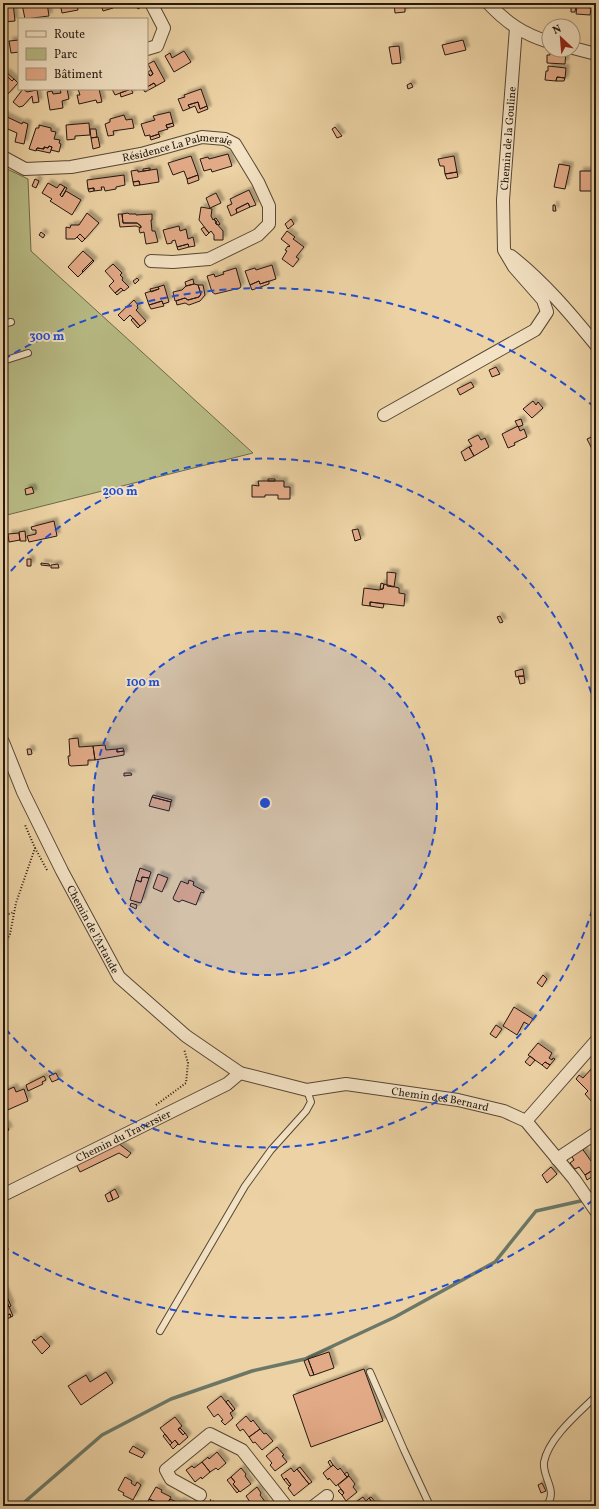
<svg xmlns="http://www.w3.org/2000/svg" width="599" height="1509" font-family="Vollkorn,serif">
<defs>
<filter id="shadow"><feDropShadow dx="3.5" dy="-3.5" stdDeviation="1" flood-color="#0004"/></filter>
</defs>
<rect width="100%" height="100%" fill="#ecd2a4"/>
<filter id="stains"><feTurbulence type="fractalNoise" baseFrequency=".005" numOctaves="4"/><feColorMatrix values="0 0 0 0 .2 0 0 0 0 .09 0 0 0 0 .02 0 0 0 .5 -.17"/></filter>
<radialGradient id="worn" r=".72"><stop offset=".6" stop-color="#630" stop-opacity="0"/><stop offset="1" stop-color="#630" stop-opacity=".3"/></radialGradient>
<path fill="#b8bb85" stroke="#6e6a4a" d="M3,167L28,179L31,251L253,453L3,516Z"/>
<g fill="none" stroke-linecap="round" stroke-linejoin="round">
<path stroke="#6b7867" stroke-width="3.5" d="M20,1506L102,1435L171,1399L252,1371L305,1359L395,1317L495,1262L536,1211L585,1200"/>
</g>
<path fill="#e3aa87" stroke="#241910" filter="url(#shadow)" d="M13,3L15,21L3,22V8L7,7L6,4Z
M28,3L36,4L47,3L49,16L25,19L22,4Z
M60,3H77L78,10L62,13Z
M88,3H112L113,8L103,11L101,4L89,7Z
M135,3H146V4L138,9Z
M394,3H405V12L395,13Z
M571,4L576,6L575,12H571Z
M577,6L591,8L590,15L576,14Z
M19,40V52L11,53L9,41Z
M463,40L466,50L445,55L442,45Z
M399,46L401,63L392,64L389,47Z
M550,50L566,51L565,64L547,63V55H550Z
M184,51L191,62L174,72L165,56L170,53L172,58Z
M154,61L165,81L156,86L154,83L147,87V75L149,74L150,76L153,74L148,64Z
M548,66L566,68L565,78L557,77L556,81L545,80L546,71H548Z
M151,70L153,74L150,76L148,72Z
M6,72L14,79L12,81L5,74Z
M5,74L12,81L14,79L18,83L7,95L3,92V76Z
M557,77L565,78L564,81H556Z
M154,83L156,86L145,92L143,89H147V87Z
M411,83L413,87L408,89L407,85Z
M23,89L27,92L37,90L39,102L33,103L32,96L23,106L19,107L13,102Z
M60,89H67L69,99L62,101L63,108L50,110L47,92L52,91L53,94L61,93Z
M78,89H99L102,102L97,103L96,100L79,104L77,95H80Z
M112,89H131L115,95Z
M131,89L133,93L121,97L120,93Z
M201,89L207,106L200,109L198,102L188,105L190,108L183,111L178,99L185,97L184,95Z
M198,102L200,109L207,106L208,109L198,113L195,106L190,108L188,105Z
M170,112L173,123L166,125L168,129L158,132L159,134L150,137V135L145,136L141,124L155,120L153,116Z
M3,115L22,124L23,122L28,124L24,144L15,142L17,133L3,127Z
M124,115L126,120L132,119L134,128L113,131L114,135L108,136L105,124L110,122V119Z
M89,123L90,135L75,136V139L67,140L66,125Z
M173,123L174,126L167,128L166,125Z
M39,125L51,128V131L56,132L54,139L60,140L59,143L61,144L59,152L51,150L52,147L49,146L48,148L44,147V149L37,148L36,151L29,149L36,128H39Z
M335,127L342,136L337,138L332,129Z
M90,129H96L97,137L91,138Z
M159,134L160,137L151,140L150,137Z
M98,137L100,147L93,149L91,138Z
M49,146L52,147L50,153L36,150L37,148L44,149V147L48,148Z
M228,154L232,166L212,172L211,169L204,171L200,159L208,157L209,159Z
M191,156L198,175L187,179L184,171L173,175L168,163Z
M454,156L457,172L445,174L444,166H440L438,159Z
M559,164L570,166L565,189L554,187Z
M150,168V170L143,171V169Z
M157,169L159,182L140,185L139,181L133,182L131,171L138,170V172Z
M580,171H596V191H580Z
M457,172L458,177L447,179L445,174Z
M124,175L125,185L116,187V189L105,191L104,187H101L102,190L94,191V188L88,189L87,180Z
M198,175L199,180L188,184L187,179Z
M35,179L39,181L36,188L32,186Z
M139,181L140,185L134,186L133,182Z
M48,183L57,188L60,184L65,187L60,195L62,197L66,191L81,200L72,215L50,201L52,199L42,193Z
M65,187L67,188L62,197L60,195Z
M94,188V191L89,192L88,189Z
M249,190L256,205L250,207L248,203L236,209L237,213L231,216L227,206L232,204L230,199Z
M216,193L221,203L210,208L206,198Z
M248,203L250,207L237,213L236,209Z
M553,205H555L556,211H553Z
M201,207L212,209L211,216L213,220L214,219L217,225V224L223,231V240H214V235L211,231L209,233L199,220Z
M87,213L99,223L85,239L80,234L75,239H66V227L70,228L71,225H79Z
M128,213L129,214H136V215L152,214V220H151L152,231H155L158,242L146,244L144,232L140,233L139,229L141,226L137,223H123L122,214Z
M118,214H122L123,223H137L141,226V228L136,226L120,227Z
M216,218L220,224L219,225L215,223L217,222L214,219Z
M291,219L294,224L288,229L285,224Z
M179,226L180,231L186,229L188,239L193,237L195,246L189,247L188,244L177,247L175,240L172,241V243L167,244L163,230Z
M204,227L209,233L206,236L201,229Z
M287,231L295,237L293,239L304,247L296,257L299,259L293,267L282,259L287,251L285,250L288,246L289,247L290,246L281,239Z
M41,232L45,235L43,238L39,235Z
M80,234L85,239L82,242L77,237Z
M188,244L189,247L178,250L177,247Z
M83,251L93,260L82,271L83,272L78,277L68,267Z
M93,260L94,261L83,272L82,271Z
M113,264L122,273L120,275L123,278L122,280L129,287L124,291L121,288L115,293L109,286L114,281L105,271Z
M272,265L276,279L260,284L259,281L250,285L245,271L255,268L256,270Z
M236,268L241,286L240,288L215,294L212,292L207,276L214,274L215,277L224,274L223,272Z
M137,278L139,280L135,284L133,281Z
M193,279L194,284L186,286L185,282Z
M259,281L260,284L269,281V284L252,290L250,285Z
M194,284L198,285L201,294L199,297L188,300L185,298L175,301L173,292L182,290L186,286Z
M164,285L169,302L163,304L162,301L149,305L145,293L159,289L158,287Z
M198,285H203L205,295L200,301L189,305L185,303L177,305L176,301L185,298L188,300L199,297L201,294Z
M158,287L159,289L151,292L150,289Z
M121,288L123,290L117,295L115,293Z
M134,300L138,305L137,306L138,308L136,310L146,321L140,326L130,315L124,321L118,315Z
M162,301L164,306L151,309L149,305Z
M133,318L140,326L138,328L131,320Z
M496,367L500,374L492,377L489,370Z
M471,382L474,387L460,395L457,389Z
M533,401L536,405L538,402L543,408L532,418L523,409Z
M521,419L523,425L518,427L515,421Z
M518,426L520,431L524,429L527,437L514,443L515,445L508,448L502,434Z
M478,435L481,440L485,438L489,447L474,456L469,447L472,446L468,440Z
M596,435V447L592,449L587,439Z
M469,447L474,456L465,461L461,452Z
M268,479H275V481H268Z
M258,481H284V487H290V499H278V495H265V497H252V485L259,486Z
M32,487L34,493L26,495L25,489Z
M54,521L57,536L29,542L27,536L36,534V530H32L31,527Z
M358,529L361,539L355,541L352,530Z
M25,531L26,541H20L19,532Z
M19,533L20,540L9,542L8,534Z
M27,559H31V566H27Z
M41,563L49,564L50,566L41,565Z
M58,564L59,568H51V565Z
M387,572L396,573L394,587L387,586Z
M381,583L384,584L383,589H380Z
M384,584L399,588V593L405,594L404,606L370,602V606L362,605L364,588L379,590L383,589Z
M370,602L384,604L383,608L370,606Z
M500,616L503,622L500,623L497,617Z
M523,669L524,676L516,677L515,671Z
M518,676H524L525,683L520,684Z
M78,738L79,747L93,746L95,760H88V765L71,766L69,765L68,756H70L69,739Z
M105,745L106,750L117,749V752L124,751V755L95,760L93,746Z
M123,748L124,751L117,752V749Z
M27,749H31L32,754L28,755Z
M124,773H131L132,775L124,776Z
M153,795L172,800L171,802L152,797Z
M152,797L171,802L169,811L149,806Z
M140,868L151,872L149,878L142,877L141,882L136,880Z
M158,874L168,878L162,892L153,888Z
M142,877L149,878L141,903L130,900L136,880L141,882Z
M189,880L194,882L193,885L204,891V893L201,892L196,905L182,900L179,902L174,900L173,898L181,881L188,884Z
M131,903L137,905L136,909L130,906Z
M543,975L547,979L542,987L537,983Z
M514,1007L533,1019L529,1025L524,1022L517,1035L503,1026Z
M496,1025L502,1029L496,1038L490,1034Z
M538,1043L552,1053L549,1058L552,1060L553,1058L555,1059L550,1065L545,1062L542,1065L528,1055Z
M530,1056L535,1060L530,1066L525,1062Z
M596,1058V1082L592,1086L596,1090V1098L592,1102L585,1094L588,1091L576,1079L579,1075L583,1078L594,1066L591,1063Z
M545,1062L550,1065L547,1069L542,1065Z
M56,1073L59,1079L52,1082L49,1076Z
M44,1076L46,1080L42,1082L43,1084L28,1091L26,1085Z
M14,1087L16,1092L24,1089L28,1101L3,1112V1092Z
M6,1124L9,1130L3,1133V1125Z
M118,1143L131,1153L127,1158L119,1153L80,1172L76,1164Z
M581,1147L591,1161L593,1159L596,1164V1168L585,1175L579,1167L575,1169L570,1163L574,1160L571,1155Z
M551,1167L557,1174L547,1183L542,1175Z
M596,1168V1174L587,1180L585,1175Z
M115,1189L119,1197L113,1200L110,1192Z
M110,1192L113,1200L108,1202L105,1195Z
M4,1290L11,1306L9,1307L3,1293Z
M3,1293L13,1316L11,1317L10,1314L3,1317Z
M10,1314L11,1317L5,1320L3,1317Z
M41,1336L50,1346L42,1354L32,1342L34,1339L35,1341Z
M329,1352L334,1368L314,1375L308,1359Z
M308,1359L314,1375L310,1376L304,1361Z
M596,1360V1370L592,1362Z
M364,1369L383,1421L311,1447L293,1395Z
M106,1372L113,1383L81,1405L68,1386L86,1375L90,1382Z
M221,1396L233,1411L230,1413L233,1418L225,1425L221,1421L223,1420L218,1414L214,1417L207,1407Z
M228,1400L235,1409L233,1411L226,1402Z
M246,1416L251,1422L253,1420L260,1429L249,1437L243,1429L240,1431L236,1425Z
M175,1417L182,1426L178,1429L183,1435L185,1433L188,1437L179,1445L175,1440L172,1443L160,1428Z
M180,1428L185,1433L183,1435L178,1429Z
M260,1429L264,1434L266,1433L273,1441L262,1450L255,1442L253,1443L249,1437Z
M165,1434L172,1443L170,1445L163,1436Z
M175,1440L178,1444L173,1449L170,1445Z
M133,1446L145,1453L142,1458L129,1452Z
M277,1447L284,1455L282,1456L287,1462L275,1471L270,1465L272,1463L266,1456Z
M217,1452L226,1463L218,1470L216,1468L210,1472L202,1462L208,1457L209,1459Z
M330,1460L333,1465L331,1467L328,1462Z
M202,1462L210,1472L202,1479L201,1477L195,1482L186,1470L192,1466L194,1468Z
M333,1465L338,1470L340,1468L347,1477L336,1486L329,1478L328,1480L323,1473Z
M300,1467L312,1482L309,1484L297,1469Z
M241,1468L246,1474L245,1476L251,1484L240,1492L233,1484L235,1482L231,1477Z
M291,1468L294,1472L297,1469L309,1484L294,1496L288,1488L291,1485L286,1478L284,1480L281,1475Z
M347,1472L349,1475L347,1477L344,1474Z
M349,1476L355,1484L353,1487L357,1492L346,1501L342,1495L344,1493L338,1485Z
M125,1477L132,1481L131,1483L135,1486L137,1482L141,1485L133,1500L123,1495L124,1493L118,1490Z
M231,1477L235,1482L233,1484L239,1491L237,1493L227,1480Z
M286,1478L291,1485L289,1486L284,1480Z
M542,1483L546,1491L541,1493L538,1485Z
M156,1487L162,1490L161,1492L171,1497L166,1506H159L155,1504L156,1502L149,1499Z
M257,1487L261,1493L260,1495L266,1503L263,1506H250L248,1503L250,1502L246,1496Z
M341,1489L344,1493L342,1495L338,1491Z
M363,1497L366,1501L369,1498L375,1506H355L353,1504Z
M371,1497L379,1506H375L369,1498Z
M149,1499L156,1502L155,1504L148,1501Z
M170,1499L179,1503L180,1501L187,1504L186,1506H166Z"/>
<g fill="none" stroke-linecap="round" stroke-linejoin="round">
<g stroke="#564735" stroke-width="8">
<path id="lane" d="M3,324L11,322
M3,361L28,353
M160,1331L245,1186L271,1150L306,1111L311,1102L307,1090
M370,1372L404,1450L430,1506
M546,1506C559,1491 542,1478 544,1462C549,1437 579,1413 596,1396"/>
</g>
<g stroke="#564735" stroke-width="14">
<g id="street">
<path d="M488,3C507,23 523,34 549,42"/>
<path d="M573,48L596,54"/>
<path d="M147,49L157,46L164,28L151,3"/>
<path id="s1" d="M3,157L25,169L71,167L141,154L202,137L225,139L235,144L258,182L269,206V224L258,235L209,259L173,262L151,261"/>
<path d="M511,256C543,281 570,313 596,345"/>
<path id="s2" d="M384,415L535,330L547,312L543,300L514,267L504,250L503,200L516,28"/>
<path id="s3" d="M3,742L23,792L62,871L119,977L186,1036L240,1073L307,1090L346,1084L458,1100L504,1111L526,1121L574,1179L596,1211"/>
<path d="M526,1121L596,1041"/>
<path d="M557,1159L596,1133"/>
<path id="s4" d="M3,1195L227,1084L240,1073"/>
<path d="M200,1495L171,1479L166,1470L210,1434L242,1450L286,1506"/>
<path d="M314,1506L327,1496"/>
</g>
</g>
<path stroke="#241910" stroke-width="2" stroke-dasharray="1 2" stroke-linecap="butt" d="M35,848L47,870
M3,916L14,912
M3,948L10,934L16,903L35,848L25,825
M156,1105L186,1083L188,1063L184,1049
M210,1500L224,1506"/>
<use href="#lane" stroke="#f3e2c4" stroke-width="6"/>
<use href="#street" stroke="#f3e2c4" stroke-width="12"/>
</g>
<circle cx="265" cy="803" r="172" fill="#1d4ed8" fill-opacity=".12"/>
<g fill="none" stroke="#1d4ed8" stroke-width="2" stroke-dasharray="7 5">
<circle cx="265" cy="803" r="172"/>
<path d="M596 898A344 344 0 0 1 3 1026M3 580A344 344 0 0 1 596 708"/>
<path d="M593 1200A515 515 0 0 1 4 1247M4 359A515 515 0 0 1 593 406"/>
</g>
<g text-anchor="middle" stroke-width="4" stroke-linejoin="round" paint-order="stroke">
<g font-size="11" fill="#241910" stroke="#f3e2c4">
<text dy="4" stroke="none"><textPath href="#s2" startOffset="383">Chemin de la Gouline</textPath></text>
<text dy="4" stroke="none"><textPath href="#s1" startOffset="180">Résidence La Palmeraie</textPath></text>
<text dy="4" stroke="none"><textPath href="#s3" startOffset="208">Chemin de l'Artaude</textPath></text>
<text dy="4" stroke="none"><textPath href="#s3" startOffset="621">Chemin des Bernard</textPath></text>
<text dy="4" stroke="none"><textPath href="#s4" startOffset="134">Chemin du Traversier</textPath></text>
</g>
</g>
<circle cx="265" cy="803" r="6" fill="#1d4ed8" stroke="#f3e2c4" stroke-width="2"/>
<g font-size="12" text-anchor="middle" font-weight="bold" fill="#1d4ed8" stroke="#f3e2c4" stroke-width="4" stroke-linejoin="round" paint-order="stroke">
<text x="47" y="340">300 m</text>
<text x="120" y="495">200 m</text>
<text x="143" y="686">100 m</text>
</g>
<rect width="599" height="1509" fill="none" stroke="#ecd2a4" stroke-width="16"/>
<rect x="4" y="4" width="591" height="1501" fill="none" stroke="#241910" stroke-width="2"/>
<rect x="8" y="8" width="583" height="1493" fill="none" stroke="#241910"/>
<rect x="18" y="18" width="130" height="72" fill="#f3e2c4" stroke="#a0927c"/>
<rect x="26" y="31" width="20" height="6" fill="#f3e2c4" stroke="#a0927c"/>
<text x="54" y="38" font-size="12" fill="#241910">Route</text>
<rect x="26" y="48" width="20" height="12" fill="#b8bb85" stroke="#a0927c"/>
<text x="54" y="58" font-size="12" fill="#241910">Parc</text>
<rect x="26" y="68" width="20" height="12" fill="#e3aa87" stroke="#a0927c"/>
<text x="54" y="78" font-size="12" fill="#241910">Bâtiment</text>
<g transform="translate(561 38) rotate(334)"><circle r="19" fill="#f3e2c4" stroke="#a0927c"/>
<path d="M0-3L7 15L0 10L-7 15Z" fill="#8f2418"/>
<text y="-6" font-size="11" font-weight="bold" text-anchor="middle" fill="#241910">N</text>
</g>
<rect width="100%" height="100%" filter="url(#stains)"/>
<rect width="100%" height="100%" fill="url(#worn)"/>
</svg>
